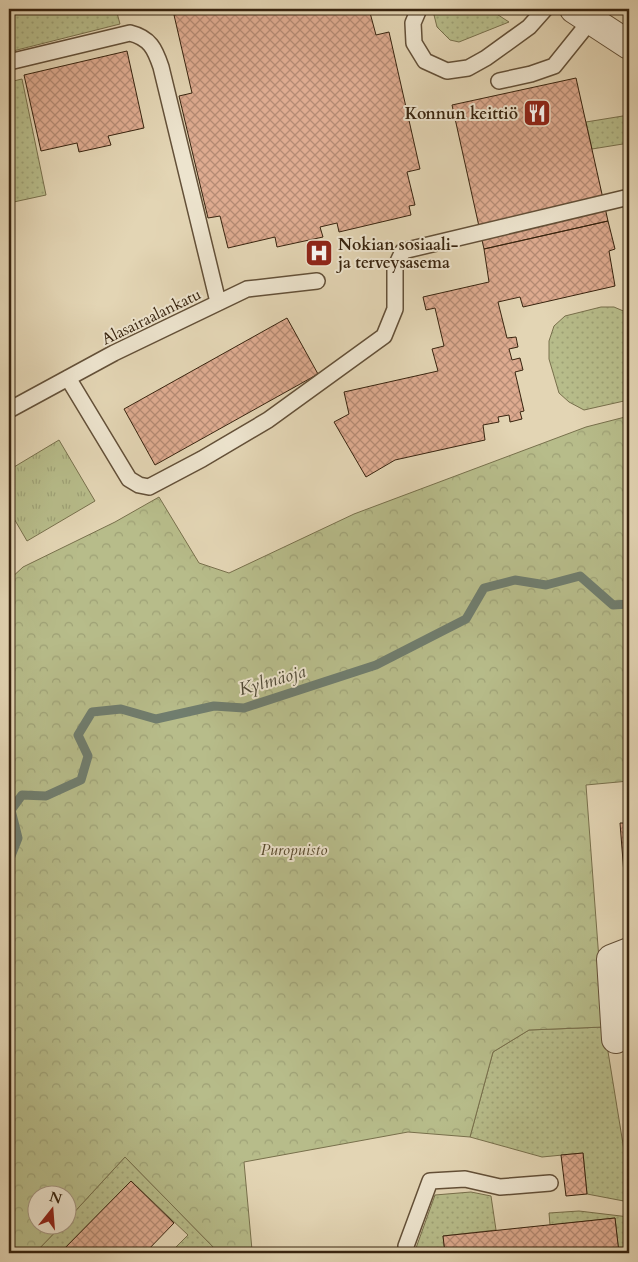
<svg xmlns="http://www.w3.org/2000/svg" width="638" height="1262" font-family="Cardo,serif">
<defs>
<pattern id="grass-dots" width="8" height="8" patternUnits="userSpaceOnUse" patternTransform="scale(1.25)"><rect width="8" height="8" fill="#b7bc8a"/><path d="M2 2h.1M6 6h.1" fill="none" stroke="#9ea176" stroke-width="1.8" stroke-linecap="round"/></pattern>
<pattern id="forest-crowns" width="20" height="18" patternUnits="userSpaceOnUse" patternTransform="scale(1.25)"><rect width="20" height="18" fill="#b7bc8a"/><path d="M2 6a3 3 0 1 1 6 0M12 15a3 3 0 1 1 6 0" fill="none" stroke="#9ea176"/></pattern>
<pattern id="park-tufts" width="24" height="20" patternUnits="userSpaceOnUse" patternTransform="scale(1.25)"><rect width="24" height="20" fill="#b7bc8a"/><path d="M3 7l-1-3M5 7V3M7 7l1-3M15 17l-1-3M17 17v-4M19 17l1-3" fill="none" stroke="#9ea176"/></pattern>
<pattern id="building-cross-hatch" width="8" height="8" patternUnits="userSpaceOnUse" patternTransform="scale(1.25)"><rect width="8" height="8" fill="#deab90"/><path d="M0 0l8 8M0 8l8-8" fill="none" stroke="#b58b74"/></pattern>
</defs>
<rect width="100%" height="100%" fill="#e3d5b4"/>
<filter id="stains"><feTurbulence type="fractalNoise" baseFrequency=".004" numOctaves="4"/><feColorMatrix values="0 0 0 0 .2 0 0 0 0 .09 0 0 0 0 .02 0 0 0 .5 -.17"/></filter>
<radialGradient id="worn" r=".72"><stop offset=".6" stop-color="#630" stop-opacity="0"/><stop offset="1" stop-color="#630" stop-opacity=".3"/></radialGradient>
<path fill="url(#grass-dots)" stroke="#78704c" d="M9,9H116L120,24L9,52Z
M436,9H489L509,22L459,42L450,40L437,27L434,15Z
M22,79L46,195L9,203V82Z
M629,115V143L592,149L586,122Z
M601,307H614L628,313L625,323L629,326V389L624,401L584,410L569,402L559,393L549,359V341L554,326L565,316Z
M604,1027L629,1181V1202L587,1194L583,1153L542,1157L470,1137L493,1052L529,1030Z
M125,1157L219,1253H170L188,1235L131,1181L60,1253H35L62,1225L68,1224V1219Z
M471,1192L491,1196L496,1230L443,1236L445,1253H416V1248L435,1195Z
M579,1211L629,1217V1253H619L615,1218L550,1225L549,1213Z"/>
<path fill="url(#forest-crowns)" stroke="#78704c" d="M629,416V781L586,785L604,1027L529,1030L493,1052L470,1137L408,1132L244,1162L252,1250L240,1253H219L125,1157L68,1219V1194H38V1224L62,1225L35,1253H9V580L23,567L115,522L159,497L199,563L229,573L354,514L586,427Z"/>
<path fill="url(#park-tufts)" stroke="#78704c" d="M59,440L95,501L27,541L9,510V470Z"/>
<g fill="none" stroke-linecap="round" stroke-linejoin="round">
<path stroke="#707d6e" stroke-width="9" d="M9,861L18,838L11,810L22,795L46,796L81,780L88,756L78,735L92,712L121,709L156,719L214,706L244,708L376,665L466,619L484,588L515,580L546,585L580,576L613,605L629,604"/>
</g>
<path fill="url(#building-cross-hatch)" stroke="#38240f" d="M200,9H369L376,35L389,32L420,169L407,172L415,205L409,206L411,215L339,232L337,223L320,227L323,237L277,247L275,237L228,248L220,216L208,218L179,96L192,93L174,15Z
M127,51L144,128L108,136L111,145L79,152L77,143L41,151L24,75Z
M576,78L608,221L484,249L452,105Z
M608,221L615,249L609,251L615,286L523,307L520,297L498,302L507,338L516,337L518,347L509,349L512,360L520,358L523,370L515,372L524,411L520,412L522,419L510,422L509,415L498,417L499,422L483,425L485,440L395,460L366,477L334,422L349,414L344,392L438,371L432,349L444,346L435,308L426,310L423,297L489,282L484,249Z
M287,318L318,374L155,465L124,409Z
M620,823H629V873L624,874Z
M583,1153L587,1194L566,1196L561,1155Z
M131,1181L174,1223L145,1253H60Z
M615,1218L619,1253H445L443,1236Z"/>
<g fill="none" stroke-linecap="round" stroke-linejoin="round">
<g stroke="#635038" stroke-width="18">
<path id="service" d="M419,9L413,23L414,43L425,61L447,71L468,68L486,58L529,27L545,9
M9,62L130,33C150,38 155,49 161,67L218,302
M499,81L531,74L554,66L591,20
M68,378L129,479L139,485L149,487L202,459L268,420L384,336L395,309V268L403,251L629,197
M9,410L114,353L247,289L317,281
M407,1253L406,1246L430,1181L465,1179L500,1187L550,1183"/>
</g>
<g stroke="#635038" stroke-width="30">
<path id="minor" d="M574,9L629,45
M616,1039L611,959L629,952"/>
</g>
<use href="#service" stroke="#ede4ce" stroke-width="15"/>
<use href="#minor" stroke="#ede4ce" stroke-width="28"/>
</g>
<defs>
<g id="restaurant-square" transform="scale(1.4375)"><rect x="-9" y="-9" width="18" height="18" rx="4" fill="#8f2418" stroke="#ede4ce"/><path d="M-5-6h1v4h1v-4h1v4h1v-4h1v5L-1.5 .5V6h-2V.5L-5-1ZM5-6V6H3V1.5H1.5Q1.5-4 5-6Z" fill="#fff"/></g>
<g id="hospital-square" transform="scale(1.4375)"><rect x="-9" y="-9" width="18" height="18" rx="4" fill="#8f2418" stroke="#ede4ce"/><path d="M-5-5h3v3.5h4V-5h3V5h-3V1.5h-4V5h-3Z" fill="#fff"/></g>
</defs>
<g fill-rule="evenodd">
<use href="#restaurant-square" x="537" y="113"/>
<use href="#hospital-square" x="319" y="253"/>
</g>
<g text-anchor="middle" stroke-width="4" stroke-linejoin="round" paint-order="stroke">
<g font-size="16" font-weight="bold" fill="#38240f" stroke="#ede4ce" text-anchor="end">
<text x="518" y="119">Konnun keittiö</text>
<text x="338" y="250" text-anchor="start">Nokian sosiaali-<tspan x="338" dy="18">ja terveysasema</tspan></text>
</g>
<g font-size="16" fill="#38240f" stroke="#ede4ce">
<text transform="translate(151 316) rotate(-26)" y="6">Alasairaalankatu</text>
</g>
<g font-size="16" font-style="italic" fill="#584a2e" stroke="#ede4ce">
<text x="294" y="855">Puropuisto</text>
</g>
<g font-size="18" font-style="italic" fill="#4f4936" stroke="#ede4ce">
<text transform="translate(272 680) rotate(-16)" y="6">Kylmäoja</text>
</g>
</g>
<rect width="638" height="1262" fill="none" stroke="#e3d5b4" stroke-width="30"/>
<rect x="10" y="10" width="618" height="1242" fill="none" stroke="#38240f" stroke-width="2.5"/>
<rect x="15" y="15" width="608" height="1232" fill="none" stroke="#38240f"/>
<g transform="translate(52 1210) rotate(17)"><circle r="24" fill="#ede4ce" stroke="#a59782"/>
<path d="M0-4L9 19L0 12L-9 19Z" fill="#8f2418"/>
<text y="-8" font-size="14" font-weight="bold" text-anchor="middle" fill="#38240f">N</text>
</g>
<rect width="100%" height="100%" filter="url(#stains)"/>
<rect width="100%" height="100%" fill="url(#worn)"/>
</svg>
